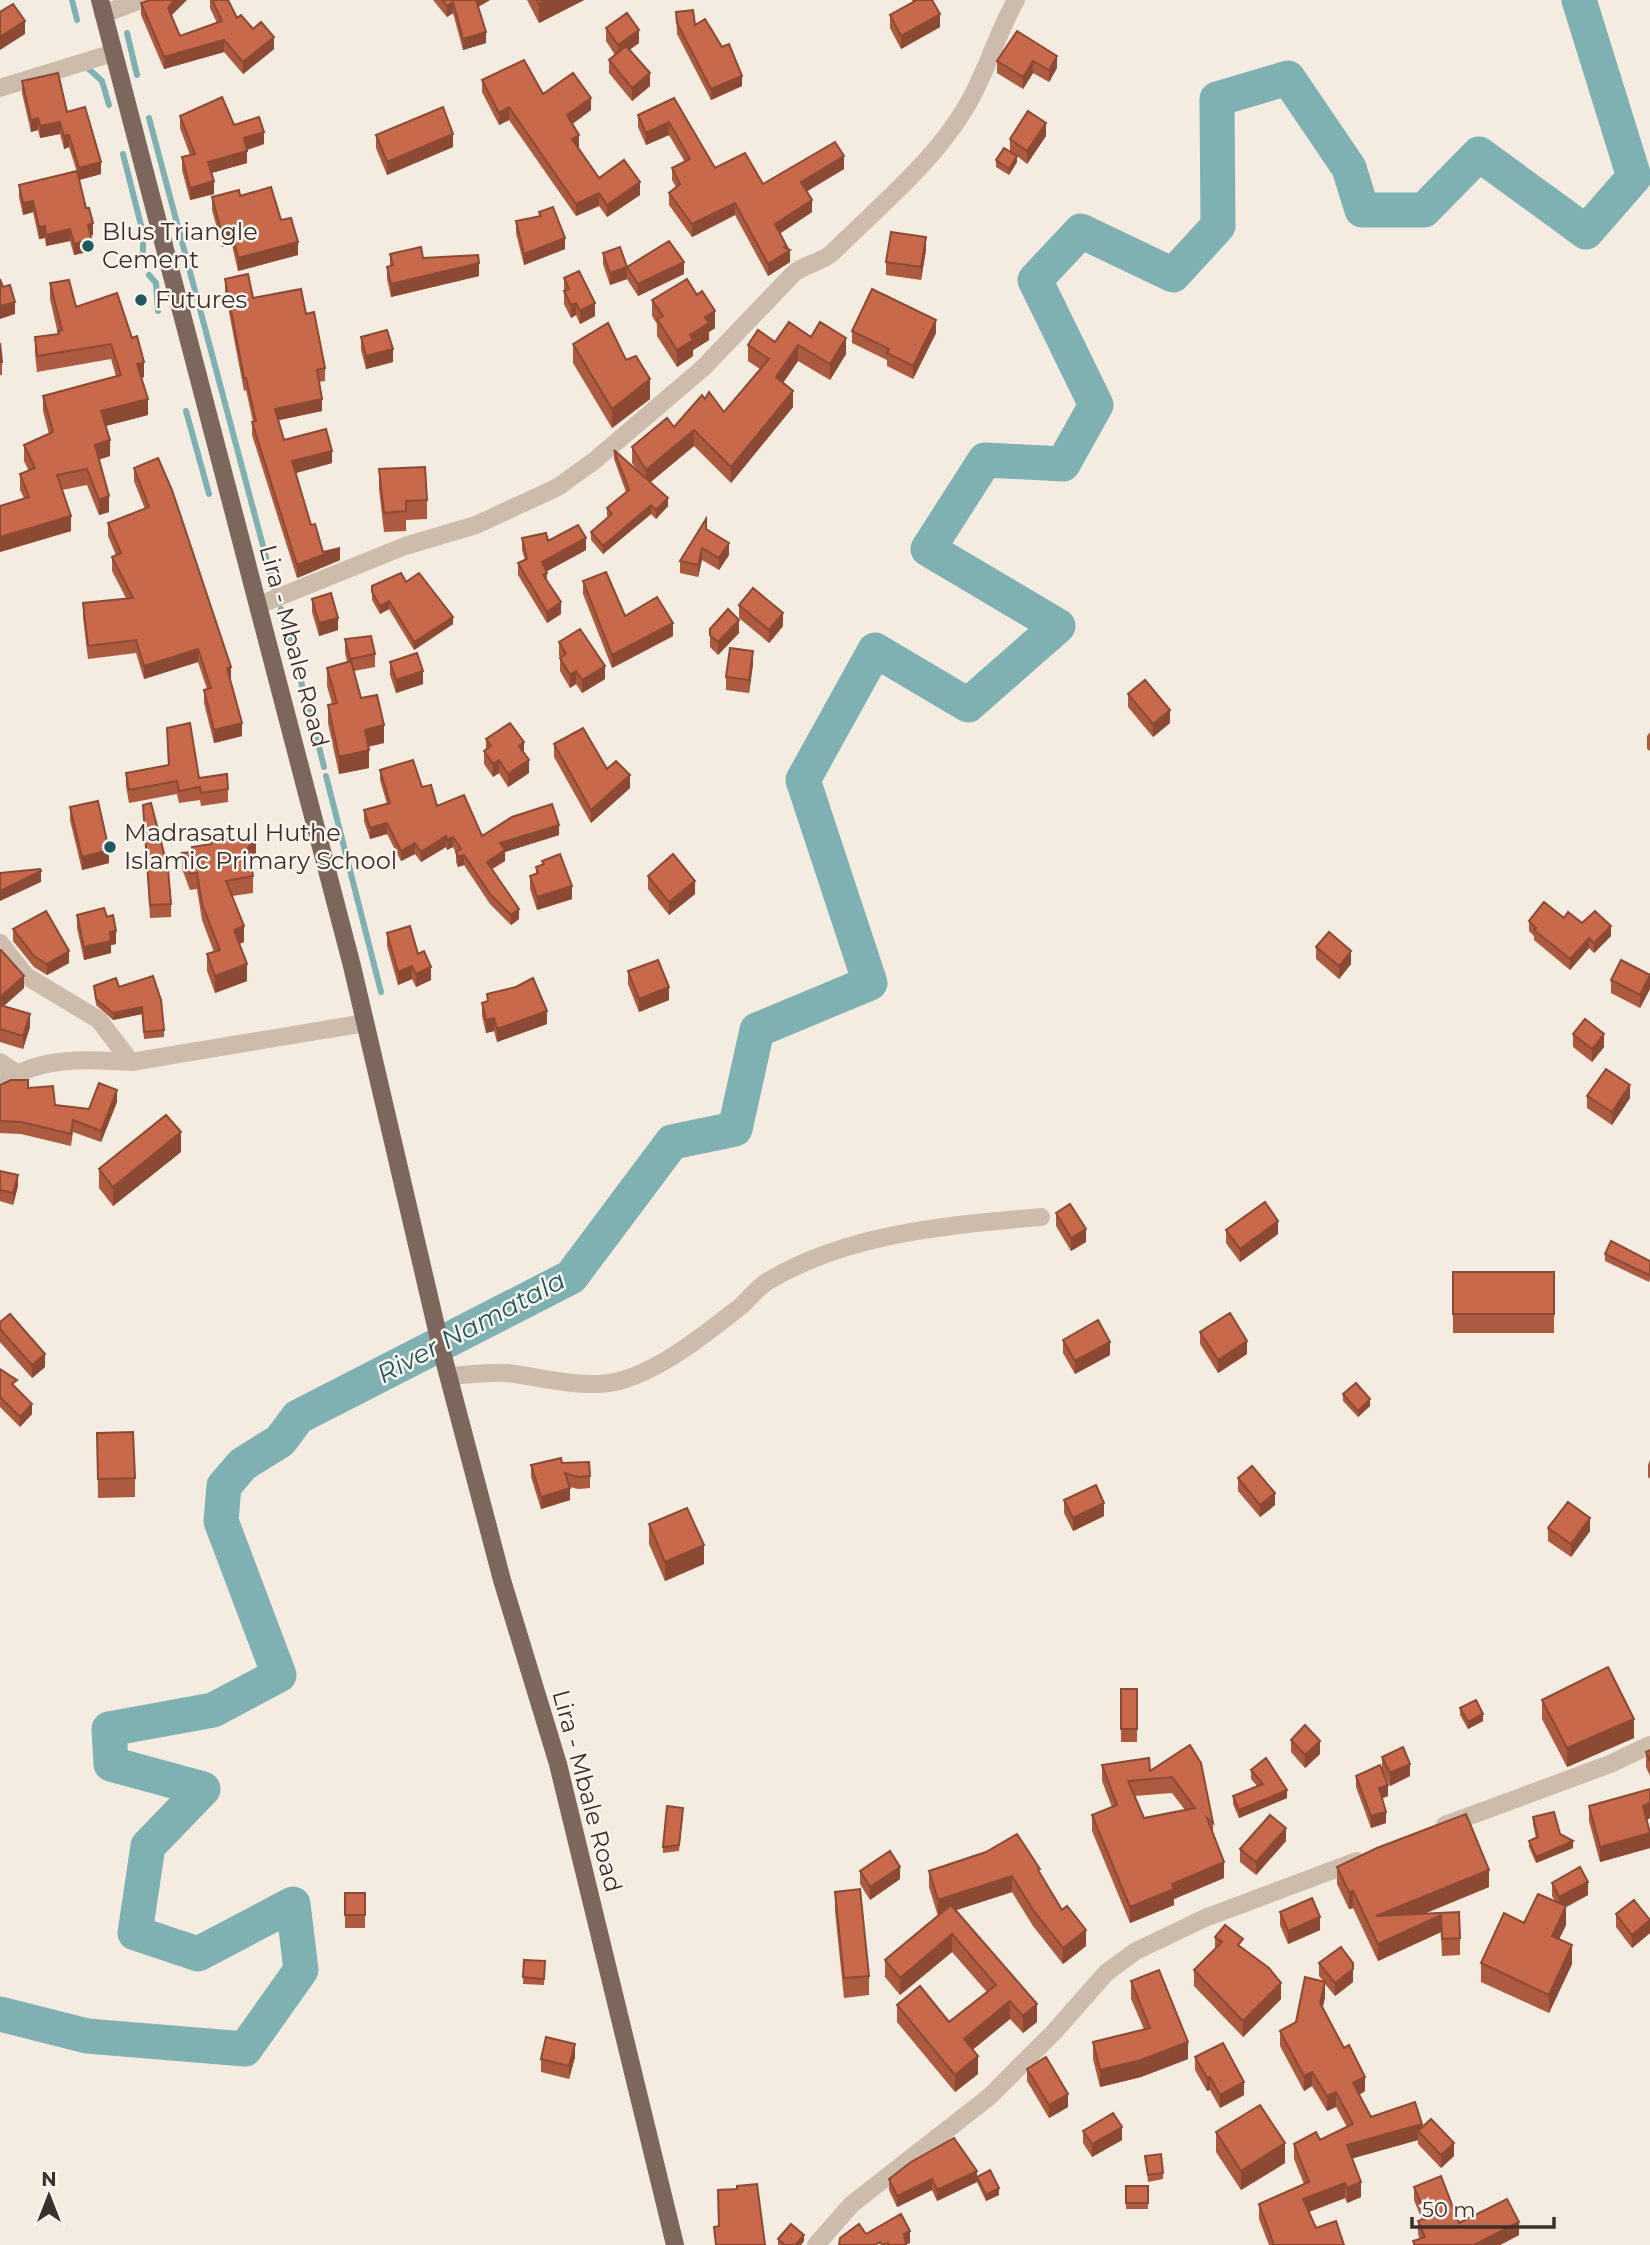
<svg xmlns="http://www.w3.org/2000/svg" width="1650" height="2245" font-family="Montserrat,sans-serif">
<rect width="100%" height="100%" fill="#f4ebe1"/>
<g fill="none" stroke-linecap="round" stroke-linejoin="round">
<path stroke="#7fb0b2" stroke-width="6" d="M72,0L77,20
M127,33L137,75
M89,69L102,81L109,105
M149,118L275,591
M123,154L143,233V251
M149,275L156,283L158,311
M186,411L209,494
M281,609L313,725
M316,735L324,767
M326,776L381,992"/>
<path stroke="#7fb0b2" stroke-width="35" d="M0,2014L87,2036L245,2049L301,1970L293,1904L198,1954L135,1933L148,1846L203,1789L111,1764L109,1729L213,1710L279,1675L221,1521L224,1486L243,1464L280,1441L298,1417L571,1277L672,1142L735,1129L757,1030L870,983L803,780L875,650L968,705L1058,626L928,549L985,460L1063,464L1096,405L1035,280L1081,231L1173,275L1218,226L1217,99L1288,78L1349,168L1362,210H1424L1479,154L1586,232L1634,177L1579,0"/>
<path stroke="#cdbbac" stroke-width="18" d="M103,14L141,0
M0,88L113,53
M259,605L405,546L476,525L558,487L594,461L703,368L793,274C806,263 819,264 832,253C878,207 933,163 966,107C987,72 996,35 1016,0
M0,943L26,976L99,1020L131,1062
M0,1062L18,1074
M0,1085C36,1056 88,1059 131,1062L365,1023
M449,1376C468,1375 488,1372 507,1373C542,1377 584,1390 619,1381C663,1369 705,1334 741,1306C750,1298 758,1287 768,1281C849,1233 949,1225 1041,1217
M1445,1825L1610,1764L1650,1745
M816,2245L852,2204L989,2097L1054,2032L1107,1972L1136,1951L1205,1918L1357,1861"/>
<path stroke="#7d675c" stroke-width="18" d="M100,0L352,966L442,1352L502,1580L558,1764L675,2245"/>
</g>
<path fill="#ac5a40" fill-rule="evenodd" d="M210,0H228L237,18L253,29L274,49L243,74L224,52L164,69L141,15V3L171,16L180,36L217,23L210,8Z
M433,0H490L478,7L486,43L463,50L453,13L447,17Z
M527,0H584L539,23Z
M912,0H932L940,27L901,49L890,28V15L913,2Z
M676,12L695,25L742,86L711,100L677,34Z
M606,28L639,43L629,50L650,86L632,101L609,73V60L615,55L606,41Z
M1017,31L1057,68L1049,82L1033,73L1023,89L997,73V61Z
M482,80L543,94L591,110L572,124L578,148L599,178L640,195L607,217L599,206L576,216L509,120L499,125L482,92Z
M22,81L67,112L101,174L79,180L93,235L91,236V251L74,255L70,241L46,246L45,238L39,239L33,212L23,215L19,197V185L77,172L69,147L64,149L60,134L40,138L38,130L31,132L22,93Z
M674,98L715,168L763,184L844,169L806,191L812,212L780,233L787,247L790,262L768,276L735,215L692,237L669,205V193L676,187L672,180V168L685,162L669,135L646,145L638,127V115Z
M180,116L234,125L264,144L247,150V163L211,173L214,194L190,200L182,170V157L190,155L180,128Z
M376,135L453,147L387,175L376,148Z
M1046,136L1027,164L1017,156V162L1009,175L996,167V160L1010,151V139Z
M240,196L281,220L298,255L238,271L232,245L222,247L212,210V197Z
M539,212L565,249L524,265L516,233V221L539,216Z
M926,250L921,280L886,275V262Z
M603,253L627,267L684,274L638,296L627,279L610,285L603,264Z
M390,254L423,258L479,276L391,297L387,279V267L390,266Z
M564,278L595,316L580,324L576,315L571,318L564,304Z
M225,279L253,298L306,314L325,368V381L319,382L322,411L278,420L284,440L332,463L296,473L311,525L323,552L340,560L297,578L252,435V422H253L246,390L244,391L225,291Z
M50,283L76,307L144,377L141,378L148,415L106,426L110,456L99,459L109,512L99,515L87,485L62,490L71,531L0,552V506L24,498L20,490V474L29,471L24,461V445L49,434L43,411V396L116,376L111,359L37,372L35,353V337L58,334L50,299Z
M652,300L715,328L709,332V340L693,350V356L677,367L657,336V324L652,316Z
M852,331L936,333L913,379L887,366V360L852,343Z
M361,337L393,362L366,369L361,350Z
M811,337L846,354L830,380L798,361L783,383L793,407L731,483L694,446L650,482L668,506L656,519L651,514L603,554L591,540V532L608,518L607,516V508L626,492L614,459V450L637,470L632,463V447L674,427L705,399L724,412L760,369L748,361V345Z
M0,343L2,362V375H0Z
M573,344L626,360L650,399L612,428L573,363Z
M134,468L231,680H230L242,736L214,743L204,703V690L207,689L198,662L144,679L136,653L88,659L83,617V603L126,598L112,571V557L116,555L108,536V523L145,509L134,481Z
M379,469L427,500V519L406,520V531L384,532L379,489Z
M706,529L729,555L719,570L702,560L698,577L680,573V561Z
M522,538L548,541L586,550L547,571V582L561,614L547,623L518,575V563L525,560L522,550Z
M583,581L625,616L673,636L612,668L583,594Z
M406,582L453,624L414,650L389,609L380,614L372,600V586Z
M312,599L338,630L319,636L312,612Z
M739,605L783,626L769,643L739,618Z
M710,629L739,633L718,655L710,647Z
M345,639L375,654V667L354,671L361,698L384,743L368,747L369,768L339,774L328,723V705L332,704L327,686V668L347,662L345,652Z
M559,642L605,679L582,693L576,684L570,688L560,671V658L559,655Z
M390,662L423,684L396,693L390,675Z
M753,664L749,693L726,690V677Z
M1128,694L1170,723L1153,737L1128,707Z
M167,728L199,778L228,789V802L201,806L200,800L179,803L177,794L129,803L126,786V773L168,765Z
M1650,732V751L1647,749V736Z
M486,739L524,752L529,773L508,787L499,773L493,777L484,764V751L486,750Z
M554,744L607,769L630,788L591,823L554,757Z
M380,770L422,787L437,806L482,836L559,835L505,852V861L492,869L519,919L511,925L490,904L464,865L458,867L456,862V853L453,847L447,850L446,847L421,862L415,854L401,861L387,834L370,839L364,821V810L387,804L380,780Z
M143,805L165,857L171,904V917L150,918Z
M70,807L109,863L82,870L70,820Z
M229,841L256,853L250,861L253,876V893L232,896L244,942L239,944L247,981L215,993L207,971V954L214,952L202,920L197,889L190,890L182,869V853L192,852V847Z
M542,861L572,899L537,910L530,889V876L536,874V867L542,865Z
M648,876L695,894L669,915L648,889Z
M77,915L116,944L111,945V953L84,960L77,928Z
M1564,918L1611,936L1594,953L1589,948L1570,970L1534,940V936L1529,931V921Z
M13,929L69,963L47,975L34,967L13,941Z
M387,933L418,954L431,980L416,987L412,979L398,985L387,946Z
M1316,947L1351,964L1339,979L1316,959Z
M0,950L24,988L4,1006L30,1027L23,1049L0,1042Z
M628,971L669,1000L639,1012L628,984Z
M1650,975V989L1640,1008L1611,993V980Z
M94,986L119,987L164,1030V1037L144,1039L142,1014L113,1020L96,1005Z
M516,987L547,1024L497,1042L494,1031L486,1033L482,1016V1003L487,1002V994Z
M1573,1034L1604,1047L1592,1062L1573,1047Z
M0,1085L28,1088L55,1105L89,1109L117,1102L101,1142L73,1132L71,1146L21,1134L0,1133Z
M1587,1096L1630,1098L1612,1125L1587,1108Z
M181,1152L113,1206L99,1188V1169Z
M0,1171L18,1186L13,1205L0,1201Z
M1056,1213L1086,1242L1071,1251L1056,1226Z
M1226,1230L1278,1234L1240,1262L1226,1243Z
M1605,1254L1650,1261V1279L1649,1282L1605,1261Z
M1453,1272H1554V1333H1453Z
M0,1322L45,1367L32,1378L0,1342Z
M1200,1332L1247,1354L1218,1373L1200,1344Z
M1063,1340L1110,1355L1075,1374L1063,1353Z
M0,1369L17,1389L32,1414L20,1427L0,1407Z
M1343,1394L1370,1406L1358,1417L1343,1401Z
M97,1433L135,1478V1497L98,1498Z
M1650,1460V1479L1648,1477V1465Z
M562,1463L590,1476V1488L578,1489L570,1487V1500L541,1509L531,1477V1465Z
M1238,1478L1275,1505L1260,1517L1238,1491Z
M1064,1500L1104,1516L1073,1531L1064,1513Z
M649,1524L704,1564L665,1581L649,1544Z
M1548,1528L1590,1531L1571,1557L1548,1541Z
M1121,1689H1137V1742H1121Z
M1542,1700L1634,1738L1567,1767L1542,1719Z
M1460,1708L1483,1721L1468,1729L1460,1715Z
M1291,1740L1320,1754L1305,1768L1291,1752Z
M1190,1745L1213,1823V1833L1224,1878L1174,1899V1905L1130,1923L1092,1831V1815L1112,1807L1102,1781V1765L1150,1771ZM1172,1793L1185,1810L1144,1818L1135,1796Z
M1650,1750V1776L1646,1767V1752Z
M1382,1757L1410,1776L1390,1786L1382,1769Z
M1251,1770L1287,1798L1239,1818L1233,1804V1796L1257,1786L1251,1779Z
M1356,1776L1388,1796L1382,1798L1386,1823L1371,1828L1356,1787Z
M1650,1789V1818L1647,1820L1650,1830V1848L1600,1862L1589,1821V1806Z
M683,1814L679,1851L663,1853V1847Z
M1533,1817L1560,1834L1573,1848L1536,1863L1529,1847V1841L1536,1838L1533,1824Z
M1286,1841L1256,1875L1240,1862V1849Z
M1337,1867L1489,1887L1424,1914L1460,1938V1955L1442,1956L1441,1932L1378,1961L1353,1908L1349,1909L1337,1884Z
M860,1871L900,1879L870,1900L860,1884Z
M929,1871L1040,1875L1086,1946L1063,1964L1033,1926L1012,1892L956,1910L1037,2022L1023,2033L1010,2019L972,2050L978,2074L955,2092L897,2022V2005L949,2022L987,1992L952,1952L900,1995L885,1977V1960L938,1916L929,1887Z
M1552,1883L1588,1895L1566,1907V1925L1559,1939L1572,1964L1549,2013L1481,1982V1963L1524,1923L1555,1901L1552,1896Z
M835,1892L869,1976V1995L844,1998L835,1911Z
M345,1893H365V1928H345Z
M1280,1912L1320,1930L1288,1944L1280,1925Z
M1616,1914L1650,1920V1933L1632,1948L1616,1927Z
M1215,1937L1243,1948L1281,1999L1243,2037L1194,1986V1970L1215,1949Z
M524,1960L545,1961L544,1985L523,1984Z
M1319,1963L1353,1982L1335,1996L1325,1984V1997L1323,2007L1365,2091L1359,2095L1371,2117L1422,2127L1454,2156L1441,2168L1418,2144V2140L1352,2158L1361,2197L1347,2203L1345,2198L1309,2212L1316,2228L1344,2245H1269L1259,2219V2204L1304,2184L1294,2159V2144L1320,2140L1347,2127L1336,2107L1327,2111L1312,2086L1304,2091L1280,2046V2031L1296,2022L1324,1982L1319,1976Z
M1131,1981L1188,2059L1141,2077L1100,2087L1093,2059V2042L1144,2029L1131,1999Z
M575,2057L569,2079L541,2072V2059Z
M1195,2057L1244,2095L1220,2108L1210,2090L1207,2091L1195,2070Z
M1027,2069L1068,2107L1049,2118L1027,2081Z
M1083,2131L1122,2140L1092,2157L1083,2143Z
M1216,2132L1285,2163L1241,2190L1216,2152Z
M1145,2156L1163,2173V2179L1148,2182Z
M977,2177L999,2195L986,2201L977,2182L937,2201L932,2190L897,2207L889,2190V2179Z
M1126,2186H1148V2209H1126Z
M1414,2187L1459,2223L1519,2235L1500,2245H1413V2241L1420,2239L1418,2234V2221L1422,2220L1414,2200Z
M778,2239L804,2241L801,2245H778Z"/>
<path fill="#8c4a34" d="M175,0H187L168,19V8Z
M476,0H490L476,8Z
M547,0H584L539,23V4Z
M453,2V13L447,17V6Z
M940,14V27L901,49V36Z
M25,21V34L0,50V37Z
M639,30V43L618,58V45Z
M486,32V43L463,50V39Z
M274,37V49L243,74V62Z
M224,40V52L164,69V57Z
M1057,56V68L1049,82V70Z
M1033,61V73L1023,89V77Z
M650,73V86L632,101V88Z
M742,76V86L711,100V89Z
M591,98V110L567,128V115Z
M509,107V120L499,125V113Z
M38,118V130L31,132V120Z
M60,122V134L40,138V126Z
M669,122V135L646,145V133Z
M1046,123V136L1027,164V151Z
M264,132V144L244,151V138Z
M453,134V147L387,175V162Z
M69,135V147L64,149V136Z
M579,135V148L572,139Z
M247,151V163L208,174V162Z
M844,156V169L801,195V182Z
M1017,156V162L1009,175V169Z
M101,162V174L79,180V168Z
M214,181V194L190,200V188Z
M640,182V195L607,217V205Z
M599,193V206L576,216V204Z
M812,200V212L775,237V224Z
M33,201V212L23,215V203Z
M735,203V215L692,237V224Z
M93,223V235L88,236V225Z
M45,226V238L39,239V227Z
M70,229V241L46,246V235Z
M232,232V245L222,247V234Z
M926,237V250L921,280V267Z
M565,238V249L524,265V254Z
M91,239V251L74,255V244Z
M298,242V255L238,271V258Z
M790,250V262L768,276V264Z
M684,262V274L638,296V284Z
M479,263V276L391,297V284Z
M627,267V279L610,285V273Z
M15,302V314L0,319V306Z
M576,303V315L571,318V305Z
M595,303V316L580,324V311Z
M715,311V328L709,332V340L693,350V356L677,367V350L705,317Z
M936,320V333L913,379V366Z
M846,338V354L830,380V364Z
M798,345V361L776,393V377Z
M393,349V362L366,369V356Z
M144,362V377L137,379V364Z
M650,379V399L612,428V409Z
M793,391V407L731,483V467Z
M148,399V415L101,427V411Z
M322,399V411L275,421V409Z
M694,430V446L646,486V470Z
M110,440V456L95,461V445Z
M332,451V463L292,474V461Z
M109,496V512L99,515V500Z
M668,498V506L656,519V510Z
M651,505V514L603,554V546Z
M71,516V531L0,552V537Z
M586,538V550L542,574V562Z
M729,543V555L719,570V558Z
M340,548V560L297,578V565Z
M702,548V560L698,577V565Z
M389,601V609L380,614V606Z
M561,602V614L547,623V612Z
M783,613V626L769,643V630Z
M453,617V624L414,650V642Z
M338,618V630L319,636V623Z
M739,620V633L718,655V642Z
M673,623V636L612,668V655Z
M198,649V662L144,679V666Z
M753,651V664L749,693V680Z
M605,666V679L582,693V680Z
M231,667V680L227,681V668Z
M423,671V684L396,693V680Z
M576,671V684L570,688V675Z
M1170,710V723L1153,737V724Z
M242,723V736L214,743V730Z
M384,725V743L365,747V730Z
M524,742V755L519,746Z
M369,750V768L339,774V757Z
M499,760V773L493,777V764Z
M529,760V773L508,787V774Z
M630,775V788L591,823V810Z
M387,823V834L370,839V828Z
M559,825V835L505,852V861L487,872V862L500,843Z
M446,836V847L421,862V852Z
M256,837V853L248,864V848Z
M453,837V847L447,850V840Z
M415,843V854L401,861V851Z
M109,850V863L82,870V857Z
M464,855V865L458,867V857Z
M41,871V882L0,901V891Z
M695,881V894L669,915V902Z
M572,886V899L537,910V897Z
M519,909V919L511,925V915Z
M244,926V942L234,946V930Z
M1611,926V936L1594,953V943Z
M116,931V944L111,945V953L84,960V947L110,932Z
M1589,938V948L1570,970V959Z
M69,951V963L47,975V964Z
M1351,951V964L1339,979V966Z
M247,964V981L215,993V976Z
M412,966V979L398,985V972Z
M431,967V980L416,987V974Z
M24,976V988L0,1009V997Z
M1650,976V989L1640,1008V995Z
M669,987V1000L639,1012V999Z
M142,1007V1014L113,1020V1013Z
M547,1011V1024L497,1042V1029Z
M30,1014V1027L23,1049V1036Z
M494,1018V1031L486,1033V1020Z
M1604,1034V1047L1592,1062V1049Z
M1630,1085V1098L1612,1125V1112Z
M117,1090V1102L101,1142V1131Z
M181,1132V1152L113,1206V1187Z
M18,1175V1186L13,1205V1193Z
M1278,1221V1234L1240,1262V1249Z
M1086,1229V1242L1071,1251V1238Z
M1247,1341V1354L1218,1373V1360Z
M1110,1342V1355L1075,1374V1361Z
M45,1354V1367L32,1378V1365Z
M1370,1399V1406L1358,1417V1411Z
M32,1404V1414L20,1427V1417Z
M570,1488V1500L541,1509V1497Z
M1275,1493V1505L1260,1517V1505Z
M1104,1503V1516L1073,1531V1518Z
M1590,1518V1531L1571,1557V1544Z
M704,1545V1564L665,1581V1562Z
M1483,1714V1721L1468,1729V1722Z
M1634,1719V1738L1567,1767V1748Z
M1320,1741V1754L1305,1768V1755Z
M1410,1764V1776L1390,1786V1773Z
M1388,1785V1796L1379,1800V1788Z
M1287,1790V1798L1239,1818V1810Z
M1650,1803V1818L1643,1821V1806Z
M1386,1812V1823L1371,1828V1816Z
M1286,1828V1841L1256,1875V1862Z
M1650,1833V1848L1600,1862V1847Z
M1573,1841V1848L1536,1863V1857Z
M1224,1862V1878L1174,1899V1905L1130,1923V1907L1172,1884Z
M900,1867V1879L870,1900V1887Z
M1489,1870V1887L1376,1933V1916Z
M1012,1876V1892L938,1916V1900Z
M1588,1882V1895L1566,1907V1925L1552,1954V1936L1559,1910V1897Z
M1353,1891V1908L1349,1909V1892Z
M1441,1915V1932L1378,1961V1944Z
M1320,1917V1930L1288,1944V1931Z
M1650,1920V1933L1632,1948V1935Z
M1086,1930V1946L1063,1964V1948Z
M952,1934V1952L900,1995V1978Z
M1572,1945V1964L1549,2013V1995Z
M1353,1969V1982L1335,1996V1983Z
M1325,1982V1997L1320,2018V2003Z
M1281,1983V1999L1243,2037V2021Z
M1010,2001V2019L964,2057V2039Z
M1037,2004V2022L1023,2033V2016Z
M1188,2042V2059L1141,2077L1100,2087V2070Z
M575,2044V2057L569,2079V2066Z
M978,2056V2074L955,2092V2075Z
M1312,2072V2086L1304,2091V2076Z
M1210,2077V2090L1207,2091V2078Z
M1365,2077V2091L1353,2098V2083Z
M1244,2082V2095L1220,2108V2095Z
M1336,2092V2107L1327,2111V2096Z
M1068,2094V2107L1049,2118V2105Z
M1422,2124V2135L1418,2131V2140L1347,2160V2145Z
M1122,2127V2140L1092,2157V2144Z
M1285,2143V2163L1241,2190V2171Z
M1454,2143V2156L1441,2168V2155Z
M977,2171V2182L937,2201V2190Z
M932,2179V2190L897,2207V2196Z
M1361,2182V2197L1347,2203V2188Z
M1345,2183V2198L1303,2214V2199Z
M999,2188V2195L986,2201V2195Z
M1519,2222V2235L1500,2245H1474Z
M910,2231V2243L906,2245L904,2234Z
M804,2235V2241L801,2245H795Z"/>
<path fill="#c8694b" stroke="#8c4a34" stroke-width="2" fill-rule="evenodd" d="M150,0H175L168,8L180,36L222,21L212,0H228L237,18L241,15L253,29L261,22L274,37L243,62L224,40L164,57L141,3Z
M442,0H476L486,32L463,39L453,2L447,6Z
M537,0H547L539,4Z
M917,0H932L940,14L901,36L890,15Z
M13,4L25,21L0,37V12Z
M693,10L695,25L705,19L722,47L729,44L742,76L711,89L677,23L676,12Z
M627,13L639,30L618,45L606,28Z
M1017,31L1057,56L1049,70L1033,61L1023,77L997,61Z
M626,46L650,73L632,88L609,60Z
M524,60L543,94L573,73L591,98L567,115L579,135L572,139L599,178L624,160L640,182L607,205L599,193L576,204L509,107L499,113L482,80Z
M58,73L67,112L85,107L101,162L79,168L69,135L64,136L60,122L40,126L38,118L31,120L22,81Z
M222,97L234,125L259,117L264,132L244,138L247,151L208,162L214,181L190,188L182,157L195,154L180,116Z
M674,98L715,168L745,153L763,184L835,142L844,156L801,182L812,200L775,224L787,247H783L790,250L768,264L735,203L692,224L669,193L680,184L672,168L690,159L669,122L646,133L638,115Z
M443,107L453,134L387,162L376,135Z
M1028,111L1046,123L1027,151L1010,139Z
M1004,148L1017,156L1009,169L996,160Z
M77,171L86,208H89L93,223L88,225L91,239L74,244L70,229L46,235L45,226L39,227L33,201L23,203L19,185Z
M271,187L281,220L291,218L298,242L238,258L232,232L222,234L212,197L239,190L240,196Z
M553,207L565,238L524,254L516,221L541,216L539,212Z
M891,232L926,237L921,267L886,262Z
M669,241L684,262L638,284L627,267L610,273L603,253L620,247L627,267Z
M421,247L423,258L478,255L479,263L391,284L387,267L393,265L390,254Z
M579,271L595,303L580,311L576,303L571,305L564,291L569,289L564,278Z
M248,274L253,298L301,289L306,314L314,312L325,368L317,370L322,399L275,409L284,440L326,429L332,451L292,461L311,525L315,524L323,552L340,548L297,565L252,422L256,421L246,378H244L225,279Z
M0,279L3,287L10,285L15,302L0,306Z
M687,279L697,295L702,291L715,311L705,317L709,323L690,335L693,340L677,350L657,319L663,316L652,300Z
M69,280L76,307L117,293L132,338L137,336L144,362L137,364L148,399L101,411L110,440L95,445L109,496L99,500L87,469L57,475L71,516L0,537V506L29,497L20,474L35,468L24,445L53,432L43,396L121,375L111,344L37,356L35,337L59,334L58,331L62,330L50,283Z
M872,289L936,320L913,366L887,353L889,349L852,331Z
M789,322L811,337L820,322L846,338L830,364L798,345L776,377L793,391L731,467L694,430L646,470L632,447L667,418L674,427L702,395L705,399L709,392L724,412L769,359L748,345L758,330L775,342Z
M608,323L626,360L636,356L650,379L612,409L573,344Z
M387,330L393,349L366,356L361,337Z
M0,343L2,362H0Z
M614,450L668,498L656,510L651,505L603,546L591,532L612,514L607,508L629,490Z
M158,458L172,490L231,667L227,668L242,723L214,730L204,690L211,688L198,649L144,666L136,640L88,646L83,603L133,598L112,557L121,553L108,523L149,507L134,468Z
M425,467L427,500L406,501V511L384,513L379,469Z
M706,519V529L729,543L719,558L702,548L698,565L680,561Z
M578,525L586,538L542,562L547,573L543,575L561,602L547,612L518,563L527,559L522,538L546,533L548,541Z
M606,572L625,616L657,597L673,623L612,655L583,581Z
M401,573L406,582L419,573L453,617L414,642L389,601L380,606L372,592V586Z
M753,588L783,613L769,630L739,605Z
M331,593L338,618L319,623L312,599Z
M728,609L739,620L718,642L710,635V629Z
M580,629L605,666L582,680L576,671L570,675L560,658L566,654L559,642Z
M371,636L375,654L350,659L345,639Z
M730,648L753,651L749,680L726,677Z
M417,653L423,671L396,680L390,662Z
M351,661L361,698L377,695L384,725L365,730L369,750L339,757L328,705L337,703L327,668Z
M1145,680L1170,710L1153,724L1128,694Z
M190,723L199,778L227,774L228,789L201,793L200,787L179,791L177,781L129,790L126,773L169,765L167,728Z
M510,723L524,742L519,746L529,760L508,774L499,760L493,764L484,751L491,746L486,739Z
M583,728L607,769L616,761L630,775L591,810L554,744Z
M413,760L422,787L431,785L437,806L464,795L482,836L512,817L552,804L559,825L500,843L505,850L487,862L519,909L511,915L490,894L464,855L458,857L456,852L461,849L453,837L447,840L446,836L421,852L415,843L401,851L387,823L370,828L364,810L390,803L380,770Z
M98,801L109,850L82,857L70,807Z
M151,803L165,857H167L171,904L150,905L143,805Z
M216,831L229,841L256,837L248,848L253,876L226,881L244,926L234,930L247,964L215,976L207,954L220,950L202,904L197,873L190,874L182,853L193,852L192,847L211,844Z
M560,854L572,886L537,897L530,876L538,873L536,867L544,864L542,861Z
M673,854L695,881L669,902L648,876Z
M40,869L41,871L0,891V873Z
M1544,902L1564,918L1568,912L1582,923L1595,911L1611,926L1594,943L1589,938L1570,959L1534,930L1536,928L1529,921Z
M104,908L107,917L113,915L116,931L110,932L111,941L84,947L77,915Z
M46,911L69,951L47,964L34,956L13,929Z
M410,926L418,954L424,951L431,967L416,974L412,966L398,972L387,933Z
M1329,932L1351,951L1339,966L1316,947Z
M0,950H1L24,976L0,997Z
M658,960L669,987L639,999L628,971Z
M1621,960L1650,975L1640,995L1611,980Z
M153,976L161,1000L164,1030L144,1032L142,1007L113,1013L96,999L94,986L116,978L119,987Z
M533,978L547,1011L497,1029L494,1018L486,1020L482,1003L488,1001L487,994L516,987Z
M0,1005L30,1014L23,1036L0,1029Z
M1585,1019L1604,1034L1592,1049L1573,1034Z
M1606,1069L1630,1085L1612,1112L1587,1096Z
M11,1080H28V1088L53,1086L55,1105L89,1109L99,1083L117,1090L101,1131L73,1120L71,1134L21,1122L0,1121V1085Z
M166,1115L181,1132L113,1187L99,1169Z
M0,1171L18,1175L13,1193L0,1190Z
M1265,1202L1278,1221L1240,1249L1226,1230Z
M1070,1204L1086,1229L1071,1238L1056,1213Z
M1611,1241L1650,1261V1273L1649,1275L1605,1254Z
M1453,1272H1554V1314H1453Z
M1230,1313L1247,1341L1218,1360L1200,1332Z
M10,1314L45,1354L32,1365L0,1329V1322Z
M1098,1320L1110,1342L1075,1361L1063,1340Z
M0,1369L17,1380L12,1384L32,1404L20,1417L0,1397Z
M1356,1383L1370,1399L1358,1411L1343,1394Z
M133,1432L135,1478L98,1479L97,1433Z
M561,1458L562,1463L589,1462L590,1476L578,1477L565,1473L570,1488L541,1497L531,1465Z
M1252,1466L1275,1493L1260,1505L1238,1478Z
M1096,1485L1104,1503L1073,1518L1064,1500Z
M1568,1502L1590,1518L1571,1544L1548,1528Z
M687,1508L704,1545L665,1562L649,1524Z
M1608,1667L1634,1719L1567,1748L1542,1700Z
M1121,1689H1137V1729H1121Z
M1476,1700L1483,1714L1468,1722L1460,1708Z
M1305,1725L1320,1741L1305,1755L1291,1740Z
M1190,1745L1201,1763L1213,1823L1207,1818L1224,1862L1172,1884L1174,1889L1130,1907L1092,1815L1117,1805L1102,1765L1149,1758L1150,1771ZM1172,1777L1195,1808L1144,1818L1128,1781Z
M1403,1747L1410,1764L1390,1773L1382,1757Z
M1650,1750V1761L1646,1752Z
M1266,1758L1287,1790L1239,1810L1233,1796L1263,1784L1251,1770Z
M1380,1765L1388,1785L1379,1788L1386,1812L1371,1816L1356,1776Z
M1650,1789V1803L1643,1806L1650,1833L1600,1847L1589,1806Z
M667,1806L683,1808L679,1845L663,1847Z
M1554,1812L1560,1834L1573,1841L1536,1857L1529,1841L1538,1837L1533,1817Z
M1466,1814L1489,1870L1376,1916L1459,1912L1460,1938L1442,1939L1441,1915L1378,1944L1353,1891L1349,1892L1337,1867L1377,1848Z
M1270,1815L1286,1828L1256,1862L1240,1849Z
M1017,1834L1040,1869L1038,1870L1062,1910L1067,1906L1086,1930L1063,1948L1033,1910L1012,1876L938,1900L929,1871L986,1852Z
M890,1851L900,1867L870,1887L860,1871Z
M1580,1867L1588,1882L1559,1897L1552,1883Z
M860,1889L869,1976L844,1978L835,1892Z
M345,1893H365V1915H345Z
M1538,1894L1566,1906L1552,1936L1572,1945L1549,1995L1481,1963L1504,1913L1524,1923Z
M1312,1898L1320,1917L1288,1931L1280,1912Z
M1634,1900L1650,1920L1632,1935L1616,1914Z
M951,1905L1037,2004L1023,2016L1010,2001L964,2039L978,2056L955,2075L897,2005L920,1986L949,2022L996,1985L952,1934L900,1978L885,1960Z
M1225,1925L1243,1939L1238,1945L1269,1968L1281,1983L1243,2021L1194,1970L1222,1942L1215,1937Z
M1341,1947L1353,1963V1969L1335,1983L1319,1963Z
M524,1960L545,1961L544,1979L523,1977Z
M1159,1970L1188,2042L1141,2060L1100,2070L1093,2042L1150,2028L1131,1981Z
M1305,1977L1325,1982L1320,2003L1344,2048L1349,2045L1365,2077L1353,2083L1371,2117L1415,2102L1422,2124L1347,2145L1361,2182L1347,2188L1345,2183L1303,2199L1316,2228L1336,2221L1344,2245H1274L1259,2204L1309,2182L1294,2144L1316,2132L1320,2140L1353,2124L1336,2092L1327,2096L1312,2072L1304,2076L1280,2031L1296,2022Z
M546,2037L575,2044L569,2066L541,2059Z
M1223,2043L1244,2082L1220,2095L1210,2077L1207,2078L1195,2057Z
M1046,2057L1068,2094L1049,2105L1027,2069Z
M1260,2105L1285,2143L1241,2171L1216,2132Z
M1113,2113L1122,2127L1092,2144L1083,2131Z
M1431,2119L1454,2143L1441,2155L1418,2131Z
M954,2138L977,2171L937,2190L932,2179L897,2196L889,2179L911,2162Z
M1161,2154L1163,2173L1148,2175L1145,2156Z
M990,2170L999,2188L986,2195L977,2177Z
M1441,2176L1459,2223L1507,2199L1519,2222L1474,2245H1415L1413,2241L1425,2237L1418,2221L1427,2218L1414,2187Z
M757,2184L765,2245H716L714,2227L719,2226L718,2190L737,2189V2186Z
M1126,2186H1148V2203H1126Z
M901,2214L910,2231L904,2234L906,2245H888V2243L882,2245L880,2242L875,2245H839L840,2238L859,2224L866,2234Z
M791,2224L804,2235L795,2245H785L778,2239Z"/>
<g fill="#1f5a5e" stroke="#fbf5ee" stroke-width="2.5">
<circle cx="88" cy="246" r="7"/>
<circle cx="141" cy="300" r="7"/>
<circle cx="110" cy="847" r="7"/>
</g>
<g text-anchor="middle" stroke-width="5" stroke-linejoin="round" paint-order="stroke">
<g font-size="24" fill="#3b302b" stroke="#fbf5ee" text-anchor="start">
<text x="102" y="240">Blus Triangle<tspan x="102" dy="28">Cement</tspan></text>
<text x="155" y="308">Futures</text>
<text x="124" y="841">Madrasatul Huthe<tspan x="124" dy="28">Islamic Primary School</tspan></text>
</g>
<g font-size="24" fill="#3b302b" stroke="#fbf5ee">
<text transform="translate(294 646) rotate(75)" y="8">Lira - Mbale Road</text>
<text transform="translate(587 1791) rotate(75)" y="8">Lira - Mbale Road</text>
</g>
<g font-size="26" font-style="italic" fill="#1f5a5e" stroke="#fbf5ee">
<text transform="translate(471 1327) rotate(-28)" y="9">River Namatala</text>
</g>
</g>
<g transform="translate(49 2196)" stroke="#fbf5ee" stroke-width="5" paint-order="stroke">
<path d="M0-5L12 26L0 18L-12 26Z" fill="#3b302b"/>
<text y="-10" font-size="19" font-weight="bold" text-anchor="middle" fill="#3b302b">N</text>
</g>
<path d="M1412 2217v10h142v-10" fill="none" stroke="#3b302b" stroke-width="3.5"/>
<text x="1422" y="2217" font-size="21" fill="#3b302b" stroke="#fbf5ee" stroke-width="5" paint-order="stroke">50 m</text>
</svg>
